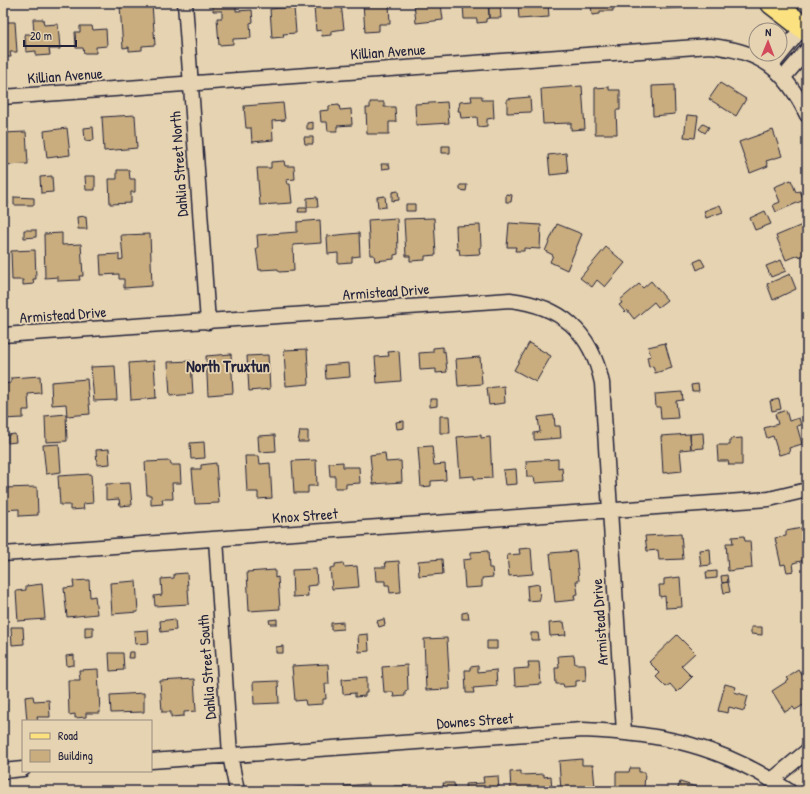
<svg xmlns="http://www.w3.org/2000/svg" width="810" height="794" font-family="'Patrick Hand',sans-serif">
<rect width="100%" height="100%" fill="#e6d3b1"/>
<filter id="ink" filterUnits="userSpaceOnUse"><feTurbulence type="fractalNoise" baseFrequency=".025" numOctaves="2"/><feDisplacementMap in="SourceGraphic" scale="8" xChannelSelector="R" yChannelSelector="G"/><feConvolveMatrix kernelMatrix="1 2 1 2 8 2 1 2 1" color-interpolation-filters="sRGB"/></filter>
<g filter="url(#ink)">
<path fill="#c9ad7f" stroke="#22223b" d="M213,3H244L236,4V11L252,10L253,22L250,23L251,38L233,39V44L219,45L217,18H222V11H213Z
M318,3H325V6L341,4L344,29L331,31V35L322,36L321,30L316,31L314,7H318Z
M363,3H389L390,24H379V31L365,32Z
M414,3H423V5L441,4L443,20L416,23Z
M488,3L489,18L486,19V22L477,23V19H464L463,4Z
M504,3H514V6H504Z
M518,3H548L549,17L519,19Z
M591,3H613V11H600V14L592,15Z
M661,3H683L684,8L661,9Z
M152,4L155,45L142,46V50L129,51V47L123,48L120,6Z
M500,4L501,18H489V5Z
M294,7L296,33L283,34L284,37L272,38L270,9Z
M33,19H43L44,25L58,24L60,49H49L50,55L36,56V51L26,52L25,34H34Z
M3,22H15L17,52H10L11,57H3Z
M80,26H92L93,30L106,29L107,46L96,47V53H84L83,48H76L75,32H80Z
M720,83L746,99L736,116L709,99Z
M674,85L675,114L653,116L652,86Z
M582,86L585,129L571,130V123L543,124L541,89Z
M609,87V90H620V110H616L617,134H595V88Z
M471,96H482V100H493L494,118L487,119V126L478,127L477,117L461,118L460,111H458L460,102L472,101Z
M530,97L531,112L507,113V99Z
M370,102H384V107H395L396,122H389V134H367L366,108H370Z
M447,102L449,123L416,125L415,104Z
M283,103L285,120L272,121L273,140L252,142L251,128H246L244,106Z
M339,105L340,110L351,109L352,125L337,126V131H328L327,122H321L320,111L329,110V106Z
M135,115L137,148L104,151L102,117Z
M687,115L698,116L695,138L684,137Z
M313,122V129H307V123Z
M703,124L709,127L705,133L699,129Z
M93,127L94,140L85,141L84,128Z
M67,128L70,155L47,158L44,131Z
M773,130L782,156L766,161L768,166L750,173L739,142Z
M26,132L28,164L4,165L3,133Z
M304,137H313V144H305Z
M442,146H450V153H442Z
M566,153L568,173L550,175L548,155Z
M284,161L285,166H294L295,179L286,180L287,184H290L292,203L260,205L257,168H271V162Z
M381,164H389L390,168L382,169Z
M117,170H129L130,179H135V192H131V203L110,204L109,179H117Z
M52,176L53,192L41,193L40,177Z
M85,176H95V190H86Z
M791,180L796,192L800,191L804,200L776,212L773,205L780,202L774,187Z
M460,185H467L466,191L460,190Z
M398,191L399,200L392,201V192Z
M506,194L512,195L511,202H506Z
M3,196H7L8,204H3Z
M385,196L386,207L378,208L377,197Z
M14,197L34,198V205H14Z
M317,197L318,207H307V198Z
M406,204H415V211H406Z
M720,205L723,212L706,218L704,211Z
M299,208H307V212H298Z
M765,211L771,224L755,230L750,218Z
M86,216L87,229H78L77,217Z
M397,218L398,254L394,255V259L375,261L374,255H370L368,220Z
M434,218L436,255L425,256V260L410,261V256H406L404,219Z
M320,220L321,243L293,245L294,271L279,272L278,269L259,270L256,248H258L257,235L297,232V222Z
M509,223L541,225L540,249L524,248V251H515L516,247H507Z
M807,223V254L799,257L798,255L786,260L776,236Z
M557,224L582,234L567,270L550,262L553,255L545,251Z
M480,225L481,247L479,248L480,254L460,255L459,249L457,250L456,226Z
M24,230H36V237L24,238Z
M62,233V245L81,244L83,276H79L80,280L58,281V277L45,278L44,234Z
M359,233L360,256L352,257V262L338,263V253L328,254L327,236Z
M150,234L152,286L124,288V279H119V274L101,275L100,255L119,254V260L123,259L121,235Z
M606,247L625,263L605,287L597,280L592,287L580,278Z
M35,250L36,279H33L34,284L23,285V280H12L11,251Z
M701,259L705,266L697,270L694,262Z
M781,260L786,271L771,277L766,266Z
M790,274L796,289L773,300L767,284Z
M651,281L667,300L658,307L654,302L634,319L627,310L625,312L619,305L622,303L620,300L639,284L643,288Z
M529,343L551,356L536,382L514,370Z
M665,343L672,368L655,373L653,366L649,367L647,357L651,356L648,347Z
M443,347V352L445,351L447,372L436,373V369L420,370L419,353L433,352V348Z
M307,349L309,384L286,386L284,350Z
M399,351L401,381L377,383L375,357L389,356L388,352Z
M231,354L233,393L208,395L206,356Z
M268,355L270,389L249,391L247,356Z
M480,357L482,384L458,386L456,359Z
M154,361L156,398L131,400L129,363Z
M191,361L193,394L170,396L168,362Z
M349,363L350,377L326,379L325,365Z
M115,366L117,400L94,401L91,367Z
M40,376L41,393L28,394L29,410H23V418L3,419V384L11,383V378Z
M87,379L90,414L67,416L66,404L52,405L51,382Z
M698,384L699,391H692L691,385Z
M504,386L505,403L489,405L487,388Z
M682,392L683,400L676,401L678,418L661,419L660,407H656L655,394Z
M430,399H437V406L430,407Z
M779,399L781,409L772,411L770,401Z
M786,410L789,421L799,418L801,425L797,426L802,444L789,448L790,452L779,455L773,436L767,438L764,428L778,424L775,414Z
M66,414L67,441L46,442L45,416Z
M554,415L555,426H560L561,438L534,440V433L540,432L538,417Z
M440,416H449L450,433H440Z
M404,421V428L397,429L396,422Z
M300,431H308V442H298Z
M703,433L704,448L691,449L690,434Z
M15,434L16,442L8,443V435Z
M690,434L691,449L680,450L682,471L663,473L661,436Z
M275,435L276,451L259,452L258,436Z
M481,435V438L490,437L492,478L474,479V476L460,477L457,437Z
M742,438V465H729L728,461H718L717,445H730V439Z
M204,442L205,458L191,459L190,443Z
M59,444L61,472L46,474L43,445Z
M432,446L434,465L445,464L446,480L431,481V486L421,487L418,447Z
M109,449L110,464L97,465L96,450Z
M385,453L386,462L401,461L402,482L373,484L370,455Z
M245,456H259L260,464L270,463L272,498L258,499V492H247Z
M558,459V468L562,467L563,481L535,483L534,477H527L526,461Z
M316,460L317,486H308V493H294L292,461Z
M170,461L171,465H180L181,483H172L173,499H162L163,504L151,505V495H147L145,462Z
M343,462V467H359L360,483L346,484V488H335V476H330L329,463Z
M216,463L219,503L195,504L192,469H201V465Z
M516,469L517,484L505,485L503,470Z
M91,474L93,503L83,504L84,509L70,510V505H60L58,476Z
M130,483L132,505L120,506L119,499L106,500V484Z
M37,487L38,515L19,516V509L3,510V488Z
M807,527V550L803,551L805,560L793,563L794,571L787,572L785,564L781,565L775,538L786,536V531Z
M681,534L683,559L659,560L658,550L647,551L645,536Z
M744,536L745,541H750L752,568L728,571L726,543H733L732,537Z
M531,548L533,574L509,576L507,555L520,554L519,549Z
M710,549L711,565L701,566L699,550Z
M488,551L489,568H492L493,577L482,578V587L465,588L463,560L471,559V552Z
M576,551L579,581H576L578,594L574,595L575,600L555,602L550,553Z
M442,559L443,574L419,576L418,561Z
M399,561L401,592L390,593L389,585H385V581H376L375,567H386L385,562Z
M343,563L344,567L357,566L359,587L332,589L330,568L335,567V564Z
M316,569L317,585L307,586L308,596L293,597L292,570Z
M275,570V578L278,577L280,609L249,611L247,572Z
M717,571V578L707,579L706,572Z
M187,573L189,604L155,606L154,596L162,595L161,579L174,578V574Z
M727,575L728,582L722,583L721,576Z
M680,577L682,607L666,608L665,596L660,597L659,585H664V579Z
M89,580L90,597L95,596L97,614L67,617L64,588L74,587L73,581Z
M136,581L138,612L112,614L110,583Z
M728,582L730,592L724,593L722,583Z
M42,584L45,619L18,621L16,591L26,590V586Z
M539,584L540,600L528,601L527,586Z
M468,612L469,619H462V613Z
M175,619L176,630L161,632L160,621Z
M277,619V624H270L269,620Z
M384,619L385,625L379,627L377,621Z
M343,622V629L331,630V623Z
M564,622L566,635L550,636L549,623Z
M11,627H23L24,644L12,645Z
M85,627H93V636L85,637Z
M751,627H762V635L751,634Z
M148,630L149,643L135,644L134,631Z
M531,633H538L539,640H531Z
M368,634L369,651L359,652L358,635Z
M677,635L695,653L681,666L692,677L677,692L670,684L666,687L656,677L660,673L649,662Z
M447,638L450,689L426,690L424,639Z
M487,641H497V649H487Z
M283,646V653H276V647Z
M129,652H134V658H128Z
M109,653H123L124,670L110,671Z
M74,655V665L67,666L66,656Z
M574,655L575,664H585L586,680L576,681V686L564,687L563,684H556L555,668H559L558,656Z
M528,662H539L541,684L515,686L514,669L529,668Z
M328,664L329,684H325L326,699H323V704L306,705L305,700L295,701L292,666Z
M407,665L408,690L405,691V696L394,697L393,692H384L382,667Z
M478,666V672L496,670L497,686L473,688L474,693H466L465,670H470V667Z
M3,668H5L6,686H3Z
M98,669L100,713H86V717L75,718V714L69,715L68,680H80L79,670Z
M799,670L804,678L807,677V699L805,700L807,703L795,710L793,707L785,712L772,691L789,680L787,678Z
M367,677V693H365V696L355,697V693L343,694L342,679Z
M194,679L196,711L184,712V716L171,717V712H162L160,681Z
M278,681L279,703L254,704L253,682Z
M725,684L736,687L734,692L748,696L744,711L729,707L728,713L718,711Z
M144,693V712L111,713L110,695Z
M33,696L34,701L49,700L50,717H37L38,721H27L25,697Z
M3,704H6V721H3Z
M582,759V765H593L595,787H584V791H561L559,761Z
M630,768H639V772H645L644,789L616,788V772H629Z
M521,771V775L544,774V777L551,776L552,791H511L510,772Z
M498,776L499,791H466L465,784L484,783L483,777Z
M680,782L709,791H677Z
M443,783H454L455,791H430V789L444,788Z
M368,784V791H345L344,786Z
M394,786H407V791H383L394,790Z
M304,787V791H294L293,788Z"/>
<g fill="none" stroke-linecap="round" stroke-linejoin="round">
<g stroke="#22223b" stroke-width="17">
<path id="street" d="M185,3L208,322
M772,65L798,33H807
M784,77L807,50
M3,97L710,46C761,51 785,69 807,115
M3,335L510,300C561,306 591,331 602,383L624,732
M216,539L230,755L237,791
M3,554L769,499L807,490
M151,761L583,730C662,733 722,746 789,791
M3,771L23,769
M772,780L807,751"/>
</g>
<g stroke="#22223b" stroke-width="25">
<path id="primary" d="M772,3L807,30"/>
</g>
<use href="#street" stroke="#e6d3b1" stroke-width="14"/>
<use href="#primary" stroke="#fbe180" stroke-width="22"/>
</g>
</g>
<g text-anchor="middle" stroke-width="3.5" stroke-linejoin="round" paint-order="stroke">
<g font-size="15" fill="#22223b" stroke="#e6d3b1">
<text transform="translate(388 52) rotate(-4)" y="5">Killian Avenue</text>
<text transform="translate(65 76) rotate(-4)" y="5">Killian Avenue</text>
<text transform="translate(179 164) rotate(-94)" y="5">Dahlia Street North</text>
<text transform="translate(386 292) rotate(-4)" y="5">Armistead Drive</text>
<text transform="translate(63 315) rotate(-4)" y="5">Armistead Drive</text>
<text transform="translate(305 516) rotate(-4)" y="5">Knox Street</text>
<text transform="translate(600 622) rotate(-94)" y="5">Armistead Drive</text>
<text transform="translate(207 667) rotate(-94)" y="5">Dahlia Street South</text>
<text transform="translate(475 721) rotate(-4)" y="5">Downes Street</text>
</g>
<g font-size="16" font-weight="bold" fill="#22223b" stroke="#e6d3b1">
<text x="228" y="372">North Truxtun</text>
</g>
</g>
<rect width="810" height="794" fill="none" stroke="#e6d3b1" stroke-width="16"/>
<rect x="8" y="8" width="794" height="778" fill="none" stroke="#22223b" stroke-width="1.5" filter="url(#ink)"/>
<rect x="22" y="720" width="130" height="52" fill="#e6d3b1" stroke="#988c82"/>
<rect x="30" y="733" width="20" height="6" fill="#fbe180" stroke="#988c82"/>
<text x="58" y="740" font-size="12" fill="#22223b">Road</text>
<rect x="30" y="750" width="20" height="12" fill="#c9ad7f" stroke="#988c82"/>
<text x="58" y="760" font-size="12" fill="#22223b">Building</text>
<g transform="translate(768 42) rotate(1)"><circle r="19" fill="#e6d3b1" stroke="#988c82"/>
<path d="M0-3L7 15L0 10L-7 15Z" fill="#d1495b"/>
<text y="-6" font-size="11" font-weight="bold" text-anchor="middle" fill="#22223b">N</text>
</g>
<path d="M24 40v6h52v-6" fill="none" stroke="#22223b" stroke-width="2"/>
<text x="30" y="40" font-size="12" fill="#22223b" stroke="#e6d3b1" stroke-width="3" paint-order="stroke">20 m</text>
</svg>
